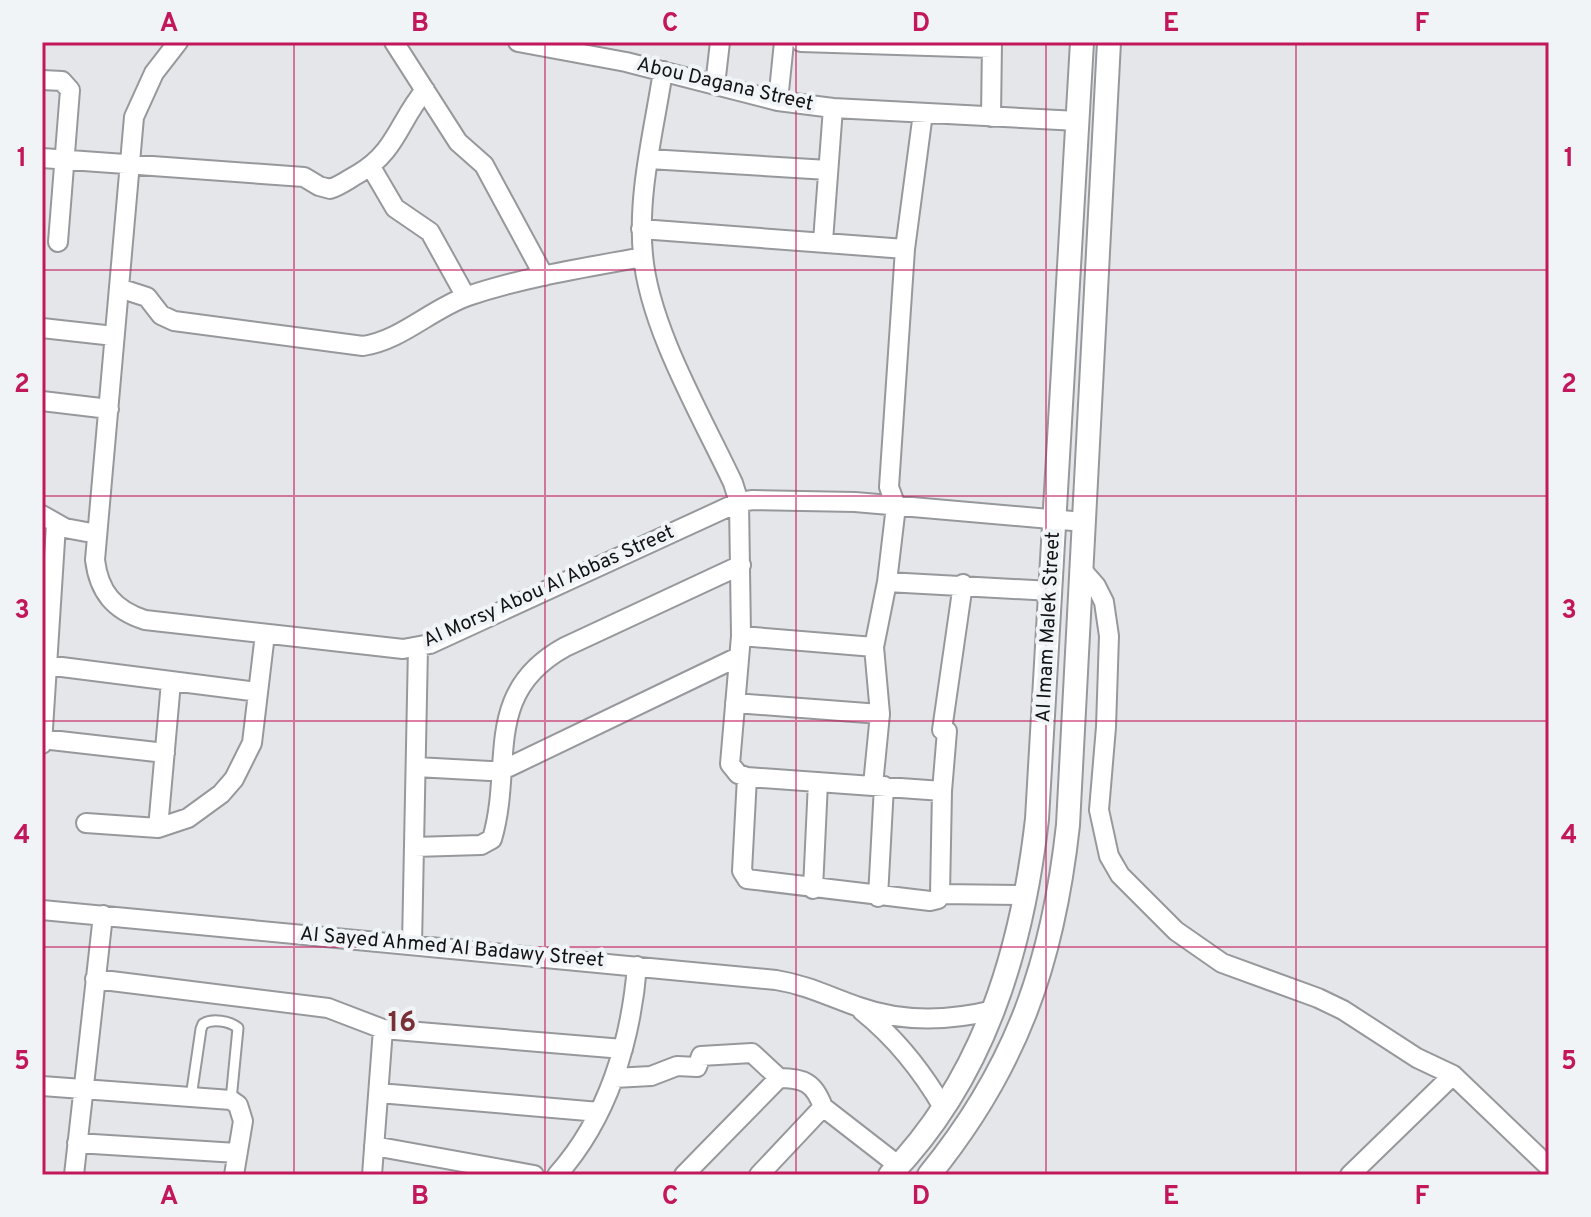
<svg xmlns="http://www.w3.org/2000/svg" width="1591" height="1217" font-family="Overpass,sans-serif">
  <style>
    .lines { fill: none; stroke-linecap: round; stroke-linejoin: round }
    .service-casing { stroke: #96989b; stroke-width: 13 }
    .minor-casing { stroke: #96989b; stroke-width: 22 }
    .tertiary-casing { stroke: #96989b; stroke-width: 26 }
    .service { stroke: #fff; stroke-width: 9 }
    .minor { stroke: #fff; stroke-width: 18 }
    .tertiary { stroke: #fff; stroke-width: 22 }
    .grid { fill: none; stroke: #c2185b; stroke-width: 2; stroke-opacity: 0.55 }
    .labels { text-anchor: middle; dominant-baseline: central; stroke-width: 8; stroke-linejoin: round; paint-order: stroke }
    .street-label { font-size: 20px; fill: #121314; stroke: #f1f4f7 }
    .district-label { font-size: 28px; font-weight: bold; fill: #783036; stroke: #f1f4f7 }
    .neatline { fill: none; stroke: #c2185b; stroke-width: 3 }
    .grid-label { font-size: 26px; text-anchor: middle; font-weight: bold; fill: #c2185b }
  </style>
  <rect width="100%" height="100%" fill="#e4e6e9"/>
  <g class="lines">
    <defs>
      <path id="service" d="M191,1097L201,1029L203,1024C212,1018 230,1021 238,1028L231,1100"/>
      <path id="minor" d="M178,42L154,73L134,117L95,560C99,592 114,610 145,620L403,649L430,644L739,502L753,500L855,502L1084,522
        M394,42L458,142L484,165L544,276
        M518,42L626,62L778,101L833,108L1078,121
        M801,42L992,48
        M663,71C654,131 637,194 643,255C649,327 702,417 733,483L739,502L741,636L730,764L738,774L747,777L942,791
        M42,80L62,81L70,90L58,242
        M715,85L720,42
        M778,101L784,42
        M991,117L992,42
        M42,158L304,177L319,186L330,189C340,186 349,179 358,174C396,152 399,121 425,90
        M649,159L828,170
        M371,167L395,208L430,232L466,297
        M641,229L905,249
        M823,241L833,108
        M119,288L147,297L161,315L174,321L363,346C402,340 431,309 468,296C524,277 584,268 643,257
        M42,328L114,336
        M42,401L109,409
        M42,515L65,528L97,534
        M1082,570L1096,586L1104,602L1109,636L1106,727L1099,810L1109,856L1120,875L1176,931L1222,963L1318,998L1343,1010L1417,1058L1453,1075
        M887,582L1051,591
        M741,636L874,647
        M46,665L258,692
        M735,703L880,714
        M42,739L165,753
        M42,744L56,525
        M416,767L490,771L509,767L738,657
        M747,777L742,871L747,879L930,901L938,899L940,894L1026,895
        M873,785L880,714L874,647L887,582L896,506L889,487L905,249L923,113
        M86,823L158,828L188,818L221,794L234,779L252,743L265,634
        M158,828L171,682
        M414,847L481,845L492,839C514,765 481,693 565,647L741,565
        M813,889L818,782
        M940,894L942,791L947,731L942,730L963,584
        M878,897L884,786
        M42,910L776,980C807,985 830,997 859,1007C904,1023 949,1021 994,1010
        M412,945L418,647
        M95,979L328,1008L383,1029L623,1049
        M862,1011C897,1039 922,1071 944,1109
        M614,1078L651,1076L677,1066L697,1067L701,1056L752,1053L779,1078C803,1078 814,1082 823,1107L899,1166
        M42,1086L231,1100L238,1105L243,1121L234,1175
        M379,1093L599,1112
        M77,1143L237,1153
        M374,1146L534,1175
        M74,1175L103,915
        M372,1175L383,1029
        M557,1175C608,1118 631,1041 637,966
        M684,1175L779,1078
        M759,1175L823,1107
        M1350,1175L1453,1075L1549,1167"/>
      <path id="tertiary" d="M890,1175C984,1078 1022,951 1037,819L1082,42
        M929,1175C1017,1067 1053,962 1068,825L1109,42"/>
    </defs>
    <use href="#service" class="service-casing"/>
    <use href="#minor" class="minor-casing"/>
    <use href="#tertiary" class="tertiary-casing"/>
    <use href="#service" class="service"/>
    <use href="#minor" class="minor"/>
    <use href="#tertiary" class="tertiary"/>
  </g>
  <path class="grid" d="M294,42V1175M545,42V1175M796,42V1175M1046,42V1175M1296,42V1175M42,270H1549M42,496H1549M42,721H1549M42,947H1549"/>
  <g class="labels">
    <g class="street-label">
      <text transform="translate(725 85) rotate(13)">Abou Dagana Street</text>
      <text transform="translate(549 587) rotate(-24)">Al Morsy Abou Al Abbas Street</text>
      <text transform="translate(1049 627) rotate(-87)">Al Imam Malek Street</text>
      <text transform="translate(452 948) rotate(5)">Al Sayed Ahmed Al Badawy Street</text>
    </g>
    <g class="district-label">
      <text x="402" y="1024">16</text>
    </g>
  </g>
  <rect width="1591" height="1217" fill="none" stroke="#f1f4f7" stroke-width="88"/>
  <rect x="44" y="44" width="1503" height="1129" class="neatline"/>
  <g class="grid-label">
    <text x="169" y="31">A</text>
    <text x="420" y="31">B</text>
    <text x="670" y="31">C</text>
    <text x="921" y="31">D</text>
    <text x="1171" y="31">E</text>
    <text x="1422" y="31">F</text>
    <text x="22" y="166">1</text>
    <text x="1569" y="166">1</text>
    <text x="22" y="392">2</text>
    <text x="1569" y="392">2</text>
    <text x="22" y="618">3</text>
    <text x="1569" y="618">3</text>
    <text x="22" y="843">4</text>
    <text x="1569" y="843">4</text>
    <text x="22" y="1069">5</text>
    <text x="1569" y="1069">5</text>
    <text x="169" y="1204">A</text>
    <text x="420" y="1204">B</text>
    <text x="670" y="1204">C</text>
    <text x="921" y="1204">D</text>
    <text x="1171" y="1204">E</text>
    <text x="1422" y="1204">F</text>
  </g>
</svg>
